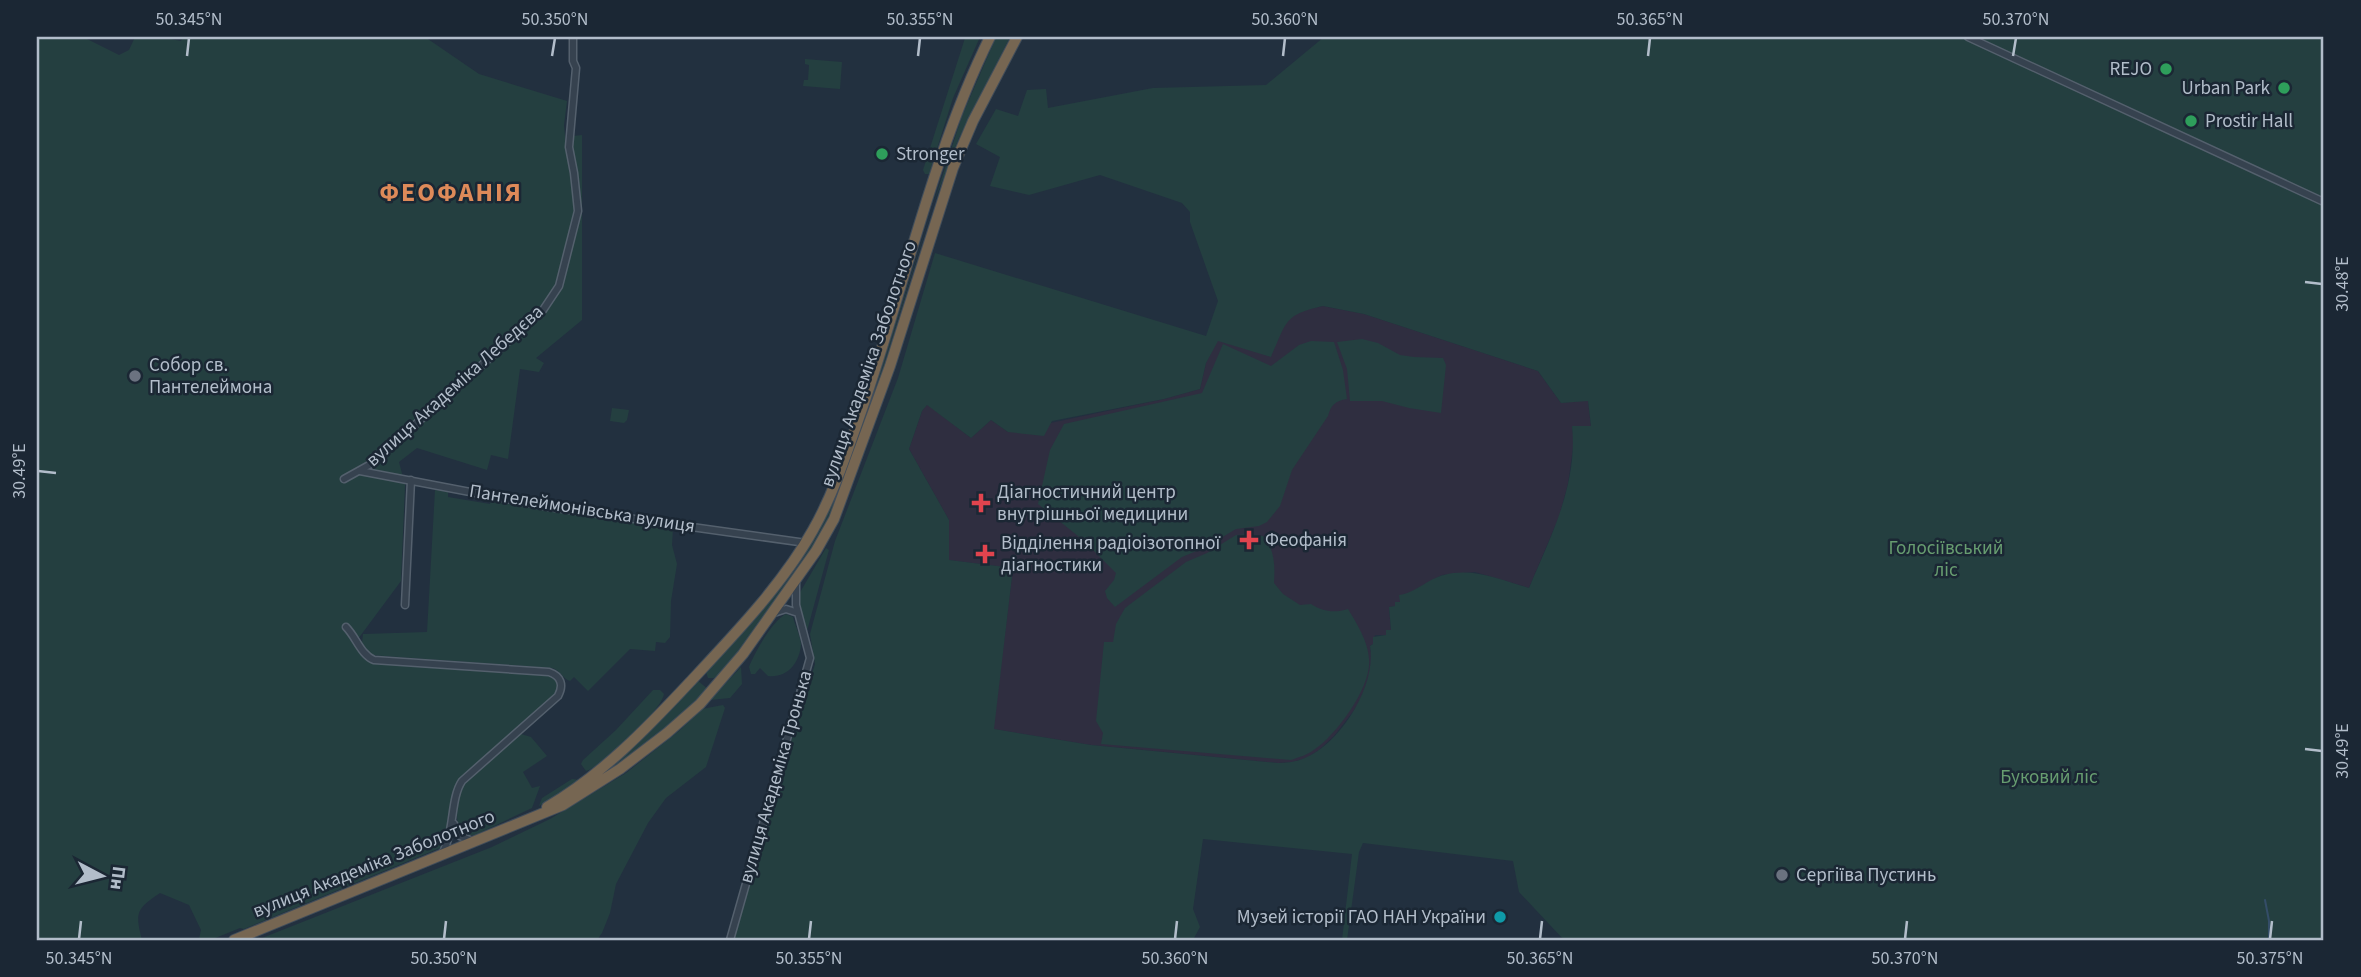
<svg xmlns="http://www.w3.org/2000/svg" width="2361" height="977" font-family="'Source Sans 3',sans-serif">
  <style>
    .medical { fill: #2f2e40 }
    .green { fill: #243f40; fill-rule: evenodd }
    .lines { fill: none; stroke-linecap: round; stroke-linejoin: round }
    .stream { stroke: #344d68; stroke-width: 2 }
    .minor-casing { stroke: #54606d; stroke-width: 9 }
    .highway-casing { stroke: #414d5a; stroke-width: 12 }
    .minor { stroke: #36424f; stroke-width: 6 }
    .highway { stroke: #766652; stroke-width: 10 }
    .ticks { fill: none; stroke: #b2bdca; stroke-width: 2.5 }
    .leisure-dot { fill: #2e9e5b; stroke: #1b2734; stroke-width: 2.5 }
    .worship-dot { fill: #6b7280; stroke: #1b2734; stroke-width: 2.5 }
    .health-dot { fill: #e0444e; stroke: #1b2734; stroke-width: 2.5 }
    .culture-dot { fill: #0f9aa8; stroke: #1b2734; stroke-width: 2.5 }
    .labels { text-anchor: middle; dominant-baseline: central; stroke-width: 5; stroke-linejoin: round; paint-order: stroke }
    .poi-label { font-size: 19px; fill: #b2bdca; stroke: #1b2734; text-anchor: start }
    .street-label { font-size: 19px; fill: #b2bdca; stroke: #1b2734 }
    .park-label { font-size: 19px; fill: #679d70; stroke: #1b2734 }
    .district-label { font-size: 26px; font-weight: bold; letter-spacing: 2px; fill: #de8a59; stroke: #1b2734 }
    .neatline { fill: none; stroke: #b2bdca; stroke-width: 2.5 }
    .ticks-label { font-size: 18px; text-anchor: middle; fill: #b2bdca }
  </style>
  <rect width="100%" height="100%" fill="#22303f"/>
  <path class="medical" d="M1323,306L1364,314L1538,371L1561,403L1588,400L1591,427L1572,426L1574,441L1568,484L1559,517L1529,588L1475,572L1442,575L1410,593L1396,606L1389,607L1391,630L1387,635H1375L1373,644L1370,646L1372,659L1369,676L1362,697L1355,709L1334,736L1319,750L1307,758L1293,762L1278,763L1091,745L993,729L1013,568L949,560V520L909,449L922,411L927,404L971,438L991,420L1008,432L1164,399L1200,389L1206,363L1217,341L1288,319L1299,311Z"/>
  <path class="green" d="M37,37H83L119,55L129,50L135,37H160L181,41L183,37H425L479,74L567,101L564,125L566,147L573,146V136L582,135V320L536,358L544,363L539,372L520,369L508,459L491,455L487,470L417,448L399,462L405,485L401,581L355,643L363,658L374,663L548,676L554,677L559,685L556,695L458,780L447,837L440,848L244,929L240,928L213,939H199L201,930L189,905L160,893C136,909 135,913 142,940H37Z
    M980,37L953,98L929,174H925L923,170L965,38Z
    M996,37H1010L959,138L934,202L962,116Z
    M1324,37H2324V940H1564L1519,892L1513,861L1363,843L1359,852L1347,940H1342L1352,854L1203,839L1193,909L1200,927L1193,940H733L756,856L815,664L810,634L835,541L898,378L935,253L1206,336L1218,301L1190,222V212L1182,203L1100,175L1029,195L990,186L1000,157L976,144L996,109L1018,116L1027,90L1046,89L1048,108L1153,88L1266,85ZM1323,306L1364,314L1538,371L1561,403L1588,401L1591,426H1572C1578,484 1551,536 1529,588C1501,580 1473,567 1444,575C1427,579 1416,593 1399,595L1400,602H1395V606L1389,607L1391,630H1386V635L1373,637V644L1370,646C1377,685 1341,743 1305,758C1296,762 1287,763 1278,763L1091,745L994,729L1013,568L949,560V520L909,449L922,411L927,405L971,438L991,420L1008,432L1044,436L1052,421L1164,399L1200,389L1206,363L1218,341L1271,357C1287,322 1283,315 1323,306Z
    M805,59L842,62L840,89L803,86L804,80H808L809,65L805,64Z
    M933,206L884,365L831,512L809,554L754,632L719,674L714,678H708L706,672L795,569L829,511L883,364Z
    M1362,339L1378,343L1400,355L1414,357L1443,358L1446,365L1441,413L1409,408L1382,401H1350L1347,369L1337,342Z
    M1311,341L1334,342L1343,370L1347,399C1335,401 1331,405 1328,416L1292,470L1280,506L1267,522L1259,526L1236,529L1204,548L1182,557L1115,607L1107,598L1105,591L1114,580L1116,573L1083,540L1038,504L1050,450L1064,424L1202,393L1223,344L1271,366L1299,345Z
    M612,408L629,410L627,420L624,423L610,421Z
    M435,490L448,492V497L490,504L491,499L673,528L672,545L677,564L671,601L670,637L665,643L656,642L655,651L630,649L588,691L574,677L570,681C563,679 560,670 552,668L370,655L362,643L363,634L427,632Z
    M1248,534L1263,536C1275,550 1275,565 1274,583L1283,594L1300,605L1311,604C1323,612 1335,613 1348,609C1357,624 1368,641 1369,659C1372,686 1337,734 1315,749C1308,755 1299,757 1291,760L1101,744L1103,733L1096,721L1104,642H1113L1116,624L1125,608L1186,562L1207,553L1236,535Z
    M826,548L829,550L807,631L798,598L799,594Z
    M786,614L793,617C795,625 801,637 801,645C799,663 788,678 768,676L760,668L755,674H751L749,667C755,652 772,621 786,614Z
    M741,667L742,684L730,698L710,700Z
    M697,680L709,690L665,730L594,783L591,781Z
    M653,690H660L664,694C662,710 602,767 586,771L581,764L583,760L616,730Z
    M723,705L725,708L706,767L666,798L648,823L616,884L610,913L602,933L597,940H257L492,847L550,819L626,773L679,731L702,709Z
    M521,734L531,737L547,756L523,772L532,788L540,786L532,808L475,835H461C454,819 457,798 465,782Z
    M572,779L580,780L539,806L542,798Z"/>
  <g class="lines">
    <path class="stream" d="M2265,900L2269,921V940"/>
    <defs>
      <path id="minor" d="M1968,37L2324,202
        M360,471L549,507L806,543
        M344,479L371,464L474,372L543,310L559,286L578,211L574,173L569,147L576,68L573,61V37
        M405,605L411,480
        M774,613L786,609L798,613
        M346,627C356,637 361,655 374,660L549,672C561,676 564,685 558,696L462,781C450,799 455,831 442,854
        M454,824L460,836L472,841
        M730,940L810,658L796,605V581"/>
      <path id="highway" d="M547,807C602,775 647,728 690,682C733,636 783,584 813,530C834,493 847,452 861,412C904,289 932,154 990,37
        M234,940L563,805L620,769L667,733L700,704L743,654L816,551L834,519L890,366L953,168L973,121L1017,37"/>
    </defs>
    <use href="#minor" class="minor-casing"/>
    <use href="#highway" class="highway-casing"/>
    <use href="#minor" class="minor"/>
    <use href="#highway" class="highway"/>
  </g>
  <path class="ticks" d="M187,56L189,38M552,56L555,38M918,56L920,38M1283,56L1285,38M1648,56L1650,38M2013,56L2016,38M2305,282L2322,284M38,471L56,473M2305,749L2322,751M79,939L81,921M444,939L446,921M809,939L811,921M1175,939L1177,921M1540,939L1542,921M1905,939L1907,921M2270,939L2272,921"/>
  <g class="leisure-dot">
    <circle cx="2166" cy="69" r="7"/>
    <circle cx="2284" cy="88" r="7"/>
    <circle cx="2191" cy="121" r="7"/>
    <circle cx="882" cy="154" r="7"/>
  </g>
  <g class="worship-dot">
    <circle cx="135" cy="376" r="7"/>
    <circle cx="1782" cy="875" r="7"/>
  </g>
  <g class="health-dot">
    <path d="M977.5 492.5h7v7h7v7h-7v7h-7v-7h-7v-7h7z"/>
    <path d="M1245.5 529.5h7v7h7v7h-7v7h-7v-7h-7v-7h7z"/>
    <path d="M981.5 543.5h7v7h7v7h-7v7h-7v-7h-7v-7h7z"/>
  </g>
  <circle class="culture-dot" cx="1500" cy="917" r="7"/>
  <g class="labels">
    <g class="poi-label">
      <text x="2152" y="69" text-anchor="end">REJO</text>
      <text x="2270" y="88" text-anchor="end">Urban Park</text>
      <text x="2205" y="121">Prostir Hall</text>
      <text x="896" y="154">Stronger</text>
      <text x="149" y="365">Собор св.<tspan x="149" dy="22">Пантелеймона</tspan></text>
      <text x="997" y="492">Діагностичний центр<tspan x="997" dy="22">внутрішньої медицини</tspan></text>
      <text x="1265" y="540">Феофанія</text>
      <text x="1001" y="543">Відділення радіоізотопної<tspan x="1001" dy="22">діагностики</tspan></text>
      <text x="1796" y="875">Сергіїва Пустинь</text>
      <text x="1486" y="917" text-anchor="end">Музей історії ГАО НАН України</text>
    </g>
    <g class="street-label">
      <text transform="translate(869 364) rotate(-71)">вулиця Академіка Заболотного</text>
      <text transform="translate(455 386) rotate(-42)">вулиця Академіка Лебедєва</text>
      <text transform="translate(582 509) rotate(9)">Пантелеймонівська вулиця</text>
      <text transform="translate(776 777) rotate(-74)">вулиця Академіка Тронька</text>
      <text transform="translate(374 864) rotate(-22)">вулиця Академіка Заболотного</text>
    </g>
    <g class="park-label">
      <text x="1946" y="548">Голосіївський<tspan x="1946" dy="22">ліс</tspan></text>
      <text x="2049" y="777">Буковий ліс</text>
    </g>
    <g class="district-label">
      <text x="451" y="192">ФЕОФАНІЯ</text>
    </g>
  </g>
  <rect width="2361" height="977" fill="none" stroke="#1b2734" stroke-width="77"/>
  <g transform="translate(102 876) rotate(97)" stroke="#1b2734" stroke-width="5" paint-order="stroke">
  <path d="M0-5L12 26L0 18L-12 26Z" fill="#b2bdca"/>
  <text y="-10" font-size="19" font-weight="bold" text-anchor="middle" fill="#b2bdca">Пн</text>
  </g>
  <rect x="38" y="38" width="2284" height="901" class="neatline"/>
  <g class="ticks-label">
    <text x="189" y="25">50.345°N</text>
    <text x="555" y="25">50.350°N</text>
    <text x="920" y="25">50.355°N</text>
    <text x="1285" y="25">50.360°N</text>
    <text x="1650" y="25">50.365°N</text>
    <text x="2016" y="25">50.370°N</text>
    <text transform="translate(2342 284) rotate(-90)" y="6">30.48°E</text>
    <text transform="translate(19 471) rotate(-90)" y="6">30.49°E</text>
    <text transform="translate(2342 751) rotate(-90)" y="6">30.49°E</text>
    <text x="79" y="964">50.345°N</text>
    <text x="444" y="964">50.350°N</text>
    <text x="809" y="964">50.355°N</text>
    <text x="1175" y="964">50.360°N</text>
    <text x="1540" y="964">50.365°N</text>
    <text x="1905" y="964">50.370°N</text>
    <text x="2270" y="964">50.375°N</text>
  </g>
</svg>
